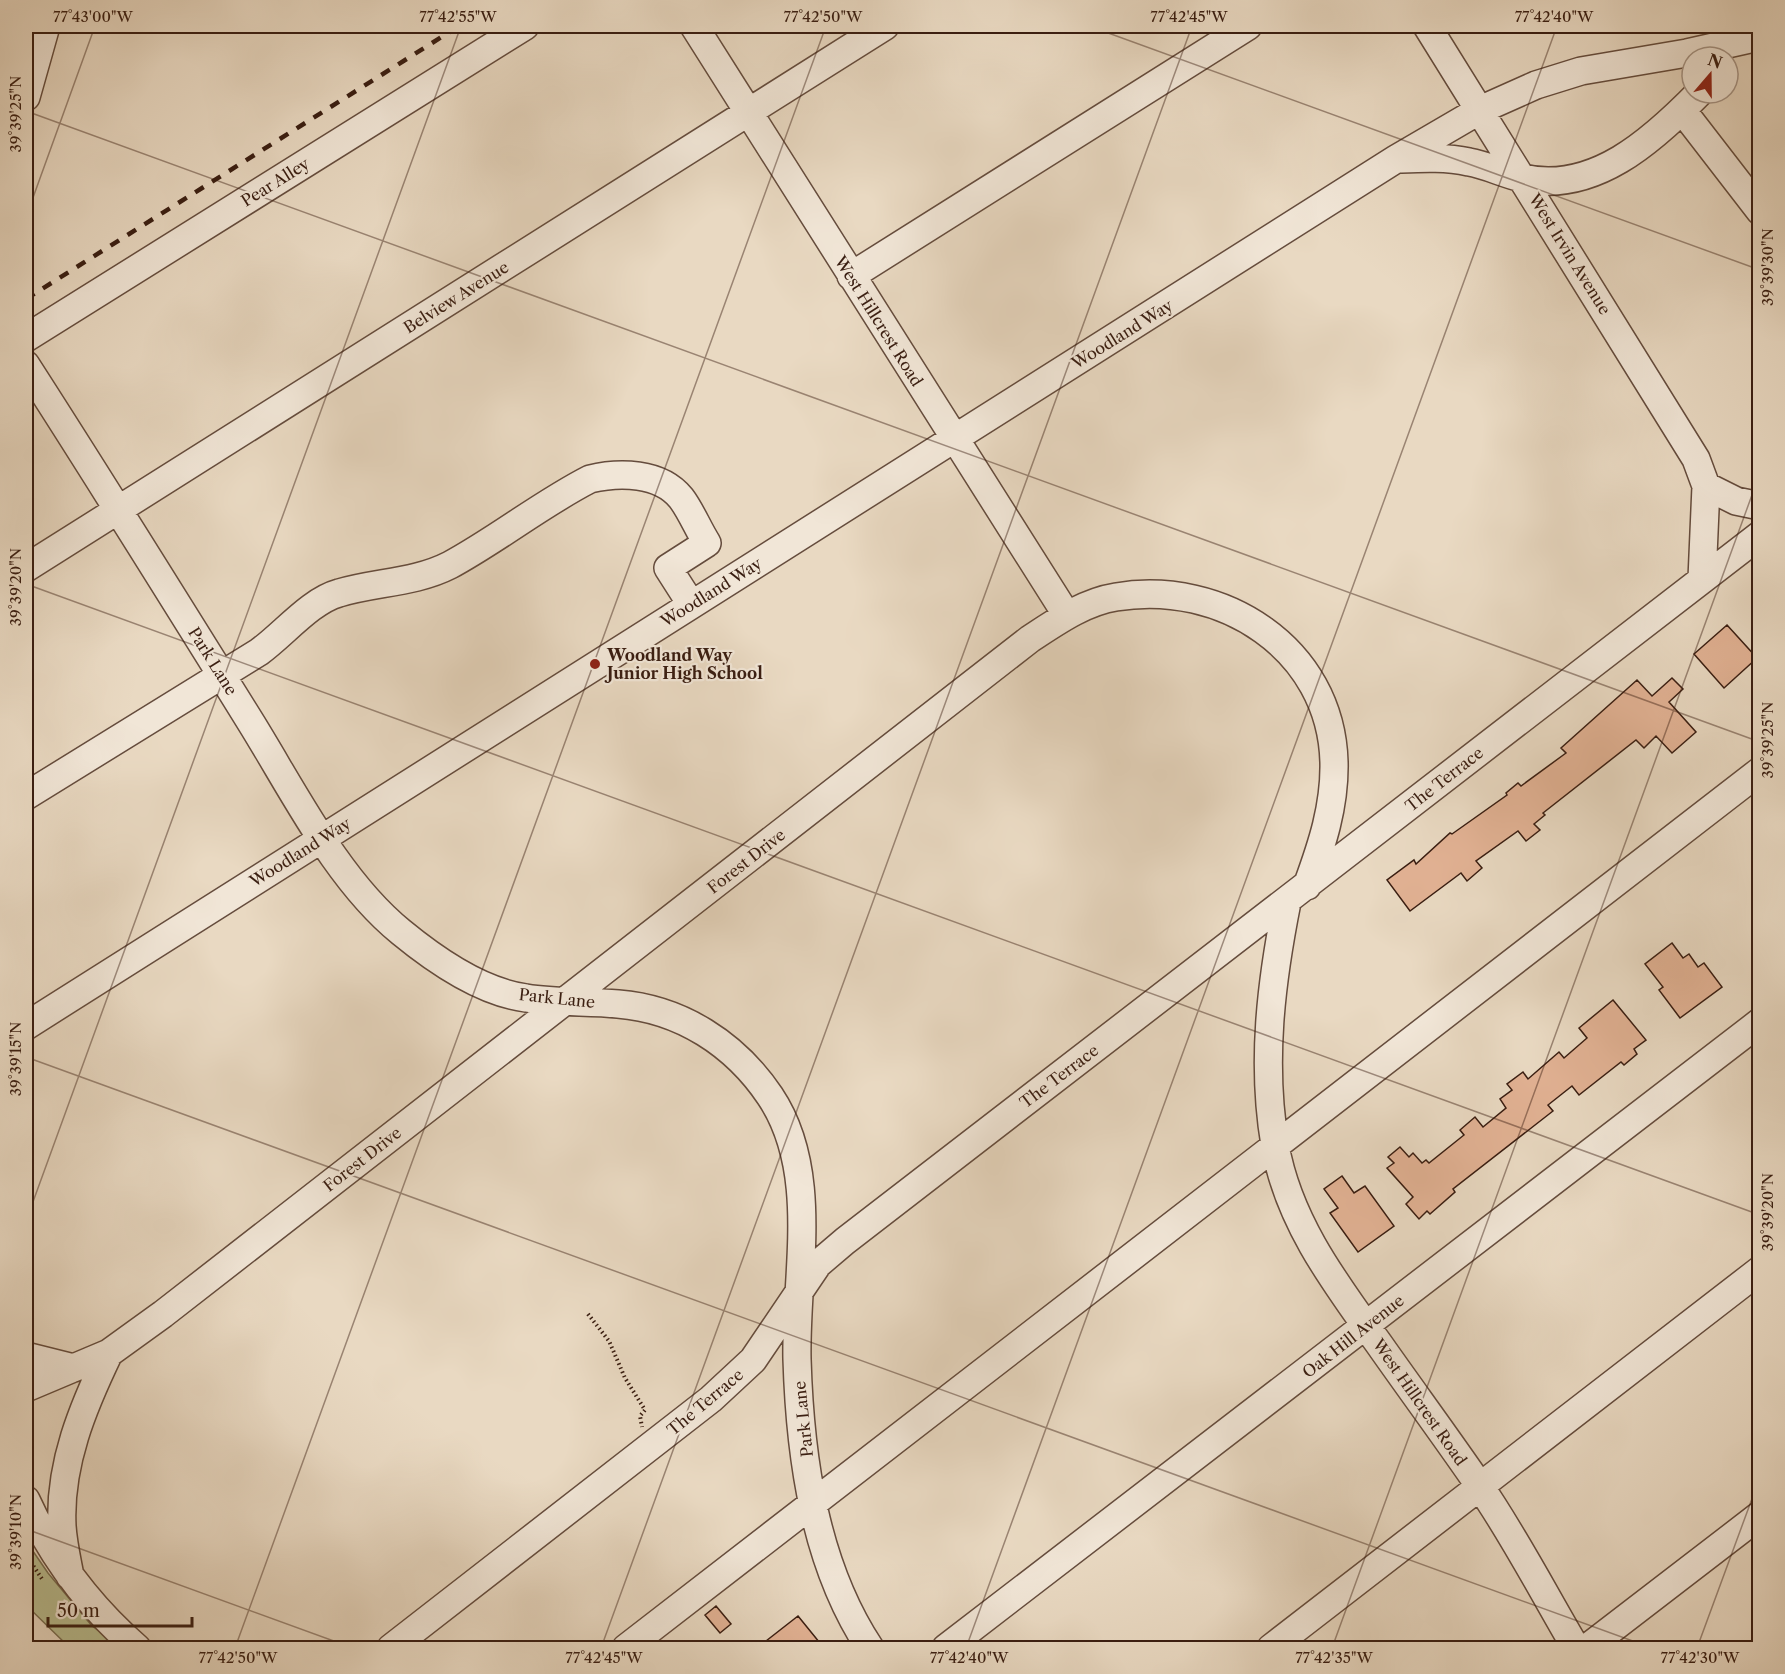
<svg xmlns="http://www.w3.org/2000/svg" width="1785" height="1674" font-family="'Libre Caslon Text',serif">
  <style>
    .green { fill: #b9be91; stroke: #796e51; stroke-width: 1.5 }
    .building { fill: #e2b294; stroke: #391d11; stroke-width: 1.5 }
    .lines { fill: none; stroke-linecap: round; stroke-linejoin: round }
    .minor-casing { stroke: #654c3d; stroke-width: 30 }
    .path { stroke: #391d11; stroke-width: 4; stroke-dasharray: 1.5 3; stroke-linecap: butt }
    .minor { stroke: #f1e6d7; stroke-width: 27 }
    .rail { stroke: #391d11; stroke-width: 4.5; stroke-dasharray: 10 10; stroke-linecap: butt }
    .ticks { fill: none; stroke: #391d11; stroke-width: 1.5; stroke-opacity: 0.45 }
    .poi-dot { fill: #8f2418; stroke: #f1e6d7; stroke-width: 2 }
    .labels { text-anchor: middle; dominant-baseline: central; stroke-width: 4.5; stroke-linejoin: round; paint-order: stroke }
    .street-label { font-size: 16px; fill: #391d11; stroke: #f1e6d7 }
    .poi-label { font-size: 16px; font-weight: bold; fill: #391d11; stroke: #f1e6d7; text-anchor: start }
    .neatline { fill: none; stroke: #391d11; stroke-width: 2 }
    .ticks-label { font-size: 15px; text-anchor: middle; fill: #391d11 }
  </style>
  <rect width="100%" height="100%" fill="#e9d9c2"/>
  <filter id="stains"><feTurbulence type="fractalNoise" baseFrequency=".00333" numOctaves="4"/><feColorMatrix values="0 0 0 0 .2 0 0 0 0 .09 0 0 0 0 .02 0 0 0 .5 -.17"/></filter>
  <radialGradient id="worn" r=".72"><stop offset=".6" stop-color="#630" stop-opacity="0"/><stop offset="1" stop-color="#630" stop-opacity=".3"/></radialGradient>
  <path class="green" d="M26,1541L48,1573L92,1626L124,1648H70L26,1605Z"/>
  <path class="building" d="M1727,625L1757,658L1724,688L1694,654Z
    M1672,678L1683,689L1669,702L1696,732L1672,753L1656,736L1644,748L1636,740L1543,813L1545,815L1534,824L1540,830L1526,841L1518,831L1476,861L1482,868L1467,881L1461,873L1410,911L1387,880L1414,860L1416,864L1450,833L1452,834L1507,795L1506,793L1518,783L1521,786L1566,753L1561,748L1637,680L1652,696Z
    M1672,943L1683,958L1689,954L1698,967L1704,963L1722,987L1680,1018L1659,990L1663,987L1645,964Z
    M1613,1000L1646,1040L1634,1049L1637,1054L1624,1065L1621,1062L1579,1095L1572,1086L1548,1105L1553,1111L1453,1189L1455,1192L1430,1214L1427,1211L1419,1219L1406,1204L1413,1197L1387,1168L1394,1163L1388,1157L1400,1147L1409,1157L1413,1153L1422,1163L1426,1160L1429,1163L1464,1135L1460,1130L1475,1117L1483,1127L1506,1108L1500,1099L1512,1090L1507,1084L1523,1072L1528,1079L1559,1052L1564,1058L1587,1038L1579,1028Z
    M1342,1176L1354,1193L1365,1186L1394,1226L1358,1252L1330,1213L1338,1208L1324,1189Z
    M716,1606L731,1624L720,1633L705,1615Z
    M798,1616L824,1648H757Z"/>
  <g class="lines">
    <defs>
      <path id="minor" d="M694,26L1066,614
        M1427,26L1696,459L1706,486L1702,579
        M26,97L46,26
        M1682,110L1760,211
        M1400,159C1424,158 1446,157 1469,162C1487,165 1504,174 1522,178C1593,195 1653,140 1699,93
        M851,276L1248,26
        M26,338L525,26
        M26,365C102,483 176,602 250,721C293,790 337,880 401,932C435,960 481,992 526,998C556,1003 587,1001 618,1004C681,1009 735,1044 770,1096C821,1172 795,1274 797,1359C800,1459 815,1565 870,1648
        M1706,486L1736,501L1760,506
        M26,568L885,26
        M26,796L259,652C284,634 310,601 339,593C375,582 415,583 450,565C498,539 541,504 590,479C619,472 660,472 681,498C691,511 698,529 707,543L668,568L691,604
        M1287,902C1271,982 1261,1063 1275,1145C1288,1221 1335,1283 1379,1344C1412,1391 1446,1437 1479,1485C1515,1537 1544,1594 1576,1648
        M26,1026L1396,159L1480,110L1536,85L1581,71L1687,53L1754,38
        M26,1356L74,1368
        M26,1388L109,1353L163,1314L1030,639C1056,622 1084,602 1116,597C1221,579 1331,648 1334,762C1335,806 1322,845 1307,886
        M26,1500C52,1557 90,1607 137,1648
        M70,1576C67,1560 63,1543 62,1526C59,1464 83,1407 109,1353
        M391,1648L711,1399L753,1360L818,1264L845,1241L1760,535
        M626,1648L1760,771
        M946,1648L1760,1022
        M1271,1648L1760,1270
        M1587,1648L1760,1515"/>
    </defs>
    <use href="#minor" class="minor-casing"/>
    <path class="path" d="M588,1314L609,1341L625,1378L645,1410L640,1416L642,1427
      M26,1555L42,1579"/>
    <use href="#minor" class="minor"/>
    <path class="rail" d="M26,299L459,26
      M26,1640L34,1648"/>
  </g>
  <path class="ticks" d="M1089,26L1760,270M26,111L1760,742M26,217L95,26M26,584L1760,1215M26,1057L1652,1648M26,1221L461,26M26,1529L353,1648M235,1648L826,26M601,1648L1192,26M966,1648L1557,26M1332,1648L1760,473M1697,1648L1760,1477"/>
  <circle class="poi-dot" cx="595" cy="664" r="6"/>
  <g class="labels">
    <g class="street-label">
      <text transform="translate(275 182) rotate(-32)">Pear Alley</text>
      <text transform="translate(1570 254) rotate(58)">West Irvin Avenue</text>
      <text transform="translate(456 297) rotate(-32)">Belview Avenue</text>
      <text transform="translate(879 321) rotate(58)">West Hillcrest Road</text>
      <text transform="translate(1122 334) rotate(-32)">Woodland Way</text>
      <text transform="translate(711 592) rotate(-32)">Woodland Way</text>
      <text transform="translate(213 661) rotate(58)">Park Lane</text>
      <text transform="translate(1444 779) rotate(-38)">The Terrace</text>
      <text transform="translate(300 852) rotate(-32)">Woodland Way</text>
      <text transform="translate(746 861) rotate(-38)">Forest Drive</text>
      <text transform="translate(557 998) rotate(6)">Park Lane</text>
      <text transform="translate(1059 1076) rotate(-37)">The Terrace</text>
      <text transform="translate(362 1159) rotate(-38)">Forest Drive</text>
      <text transform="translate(1353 1336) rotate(-38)">Oak Hill Avenue</text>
      <text transform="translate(705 1402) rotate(-40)">The Terrace</text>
      <text transform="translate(1420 1402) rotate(55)">West Hillcrest Road</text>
      <text transform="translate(803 1419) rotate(-96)">Park Lane</text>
    </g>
    <g class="poi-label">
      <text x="607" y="655">Woodland Way<tspan x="607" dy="18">Junior High School</tspan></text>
    </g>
  </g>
  <rect width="1785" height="1674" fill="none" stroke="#e9d9c2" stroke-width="66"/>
  <g transform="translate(1710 75) rotate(20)"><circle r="28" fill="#f1e6d7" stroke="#a79688" stroke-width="1.5"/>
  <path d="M0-4.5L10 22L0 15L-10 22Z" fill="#8f2418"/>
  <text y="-9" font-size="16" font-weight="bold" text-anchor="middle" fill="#391d11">N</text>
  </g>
  <path d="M48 1617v9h144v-9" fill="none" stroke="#391d11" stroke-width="3"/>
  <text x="57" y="1617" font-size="18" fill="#391d11" stroke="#f1e6d7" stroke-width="4.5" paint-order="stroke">50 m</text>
  <rect x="33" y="33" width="1719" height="1608" class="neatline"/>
  <g class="ticks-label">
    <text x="93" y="22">77°43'00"W</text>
    <text x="458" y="22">77°42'55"W</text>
    <text x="823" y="22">77°42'50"W</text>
    <text x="1189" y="22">77°42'45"W</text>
    <text x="1554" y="22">77°42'40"W</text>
    <text transform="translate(16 114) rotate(-90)" y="5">39°39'25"N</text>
    <text transform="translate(1768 267) rotate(-90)" y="5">39°39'30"N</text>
    <text transform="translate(16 587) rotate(-90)" y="5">39°39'20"N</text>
    <text transform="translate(1768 740) rotate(-90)" y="5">39°39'25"N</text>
    <text transform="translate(16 1059) rotate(-90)" y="5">39°39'15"N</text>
    <text transform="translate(1768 1212) rotate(-90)" y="5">39°39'20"N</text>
    <text transform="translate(16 1532) rotate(-90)" y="5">39°39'10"N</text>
    <text x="238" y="1663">77°42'50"W</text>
    <text x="604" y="1663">77°42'45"W</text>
    <text x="969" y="1663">77°42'40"W</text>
    <text x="1334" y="1663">77°42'35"W</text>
    <text x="1700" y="1663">77°42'30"W</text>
  </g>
  <rect width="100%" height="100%" filter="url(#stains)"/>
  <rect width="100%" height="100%" fill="url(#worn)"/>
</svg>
